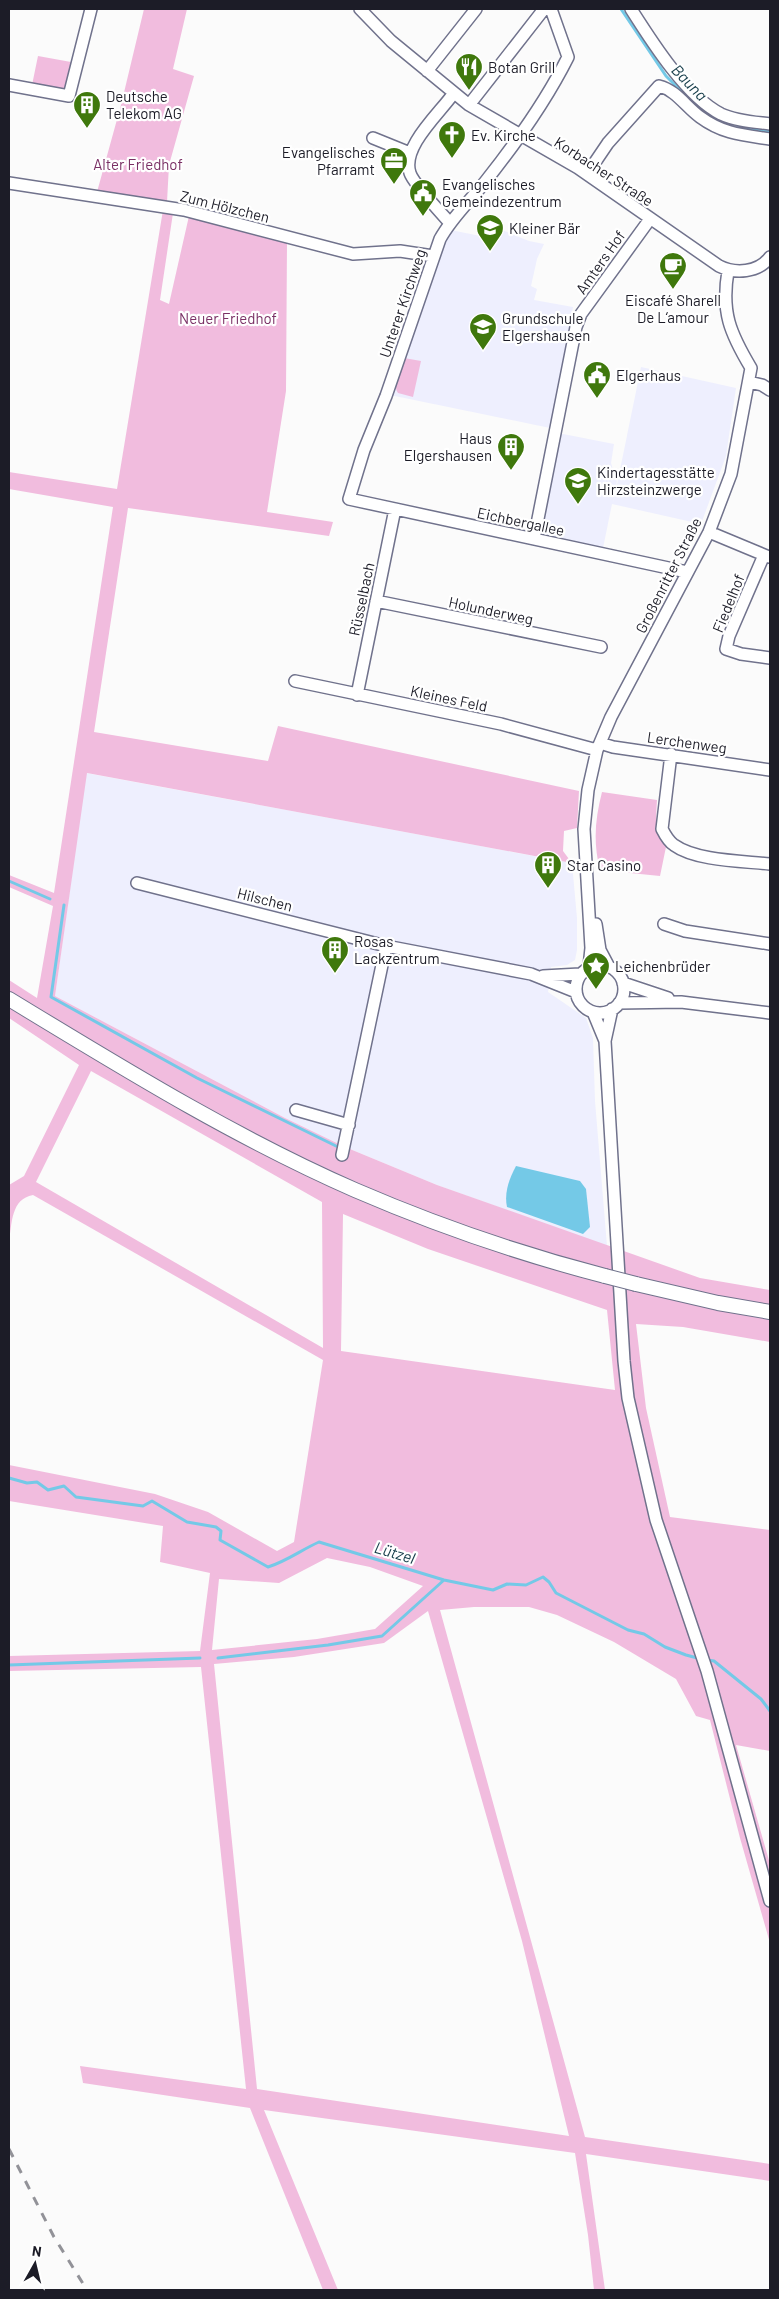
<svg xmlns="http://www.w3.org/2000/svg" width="779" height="2299" font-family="Barlow,sans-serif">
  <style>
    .built { fill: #eeeffe }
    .green { fill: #f1bcde; fill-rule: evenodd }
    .water { fill: #74c9e7 }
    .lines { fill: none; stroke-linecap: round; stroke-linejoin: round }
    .stream { stroke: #74c9e7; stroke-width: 3 }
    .minor-casing { stroke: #70728c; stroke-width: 14 }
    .major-casing { stroke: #70728c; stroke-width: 16 }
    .minor { stroke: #fff; stroke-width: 11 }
    .major { stroke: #fff; stroke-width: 14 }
    .rail { stroke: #929298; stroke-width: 3; stroke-dasharray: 9 9; stroke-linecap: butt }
    .major-bridge-casing { stroke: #70728c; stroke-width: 16; stroke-linecap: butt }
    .major-bridge { stroke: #fff; stroke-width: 14 }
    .labels { text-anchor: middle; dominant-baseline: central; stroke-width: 4.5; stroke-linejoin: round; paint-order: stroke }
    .poi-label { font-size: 15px; fill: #1c1c27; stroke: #fff; text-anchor: start }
    .park-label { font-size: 15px; fill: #7a3065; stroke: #fff }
    .street-label { font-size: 15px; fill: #1c1c27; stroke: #fff }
    .water-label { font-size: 16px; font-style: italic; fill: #153c49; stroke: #fff }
  </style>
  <rect width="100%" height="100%" fill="#fbfbfb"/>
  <path class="built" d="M490,225L529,241L544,244L537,259L531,286L537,289L534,300L573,307L550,428L385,394L443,245L451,230L485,237Z
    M641,367L736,388L726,456L701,524L612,504L603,548L540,535L558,433L614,444L611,463L614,473L618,475L613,504Z
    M86,773L572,863L577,918V950L575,960L567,965L551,967L548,992L586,1018L593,1038L595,1101L607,1246L437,1185L345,1147L285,1118L55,996Z"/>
  <path class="green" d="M144,9H187L173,69L194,76L169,165L167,202L97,192L121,105Z
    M38,56L71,62L65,91L32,85Z
    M163,210L173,213L160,300L169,304L189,216L287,243L286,391L267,512L333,522L329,536L128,508L94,732L268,761L278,726L579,791L577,828L564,831L563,851L572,863L87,773L55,996L285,1118L345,1147L437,1185L700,1278L770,1290V1342L683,1327L636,1324L646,1408L670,1517L770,1530V1751L736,1745L770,1864V1943L740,1838L710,1720L696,1716L676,1679L614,1642L557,1615L529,1607H474L440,1610L585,2137L770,2164V2181L586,2154L605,2290H594L588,2235L575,2153L264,2110L338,2290H323L250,2108L83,2083L80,2066L246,2089L201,1667L9,1671V1656L200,1651L210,1573L160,1562L163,1526L9,1501V1465L155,1494L208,1512L277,1551L294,1542L323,1360L33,1195C11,1199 12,1223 9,1242V1185L24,1176L79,1065L9,1018V980L37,998L53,906L9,887V875L54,893L113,507L9,489V472L117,489ZM91,1071L322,1202L323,1348L36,1182ZM343,1214L428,1249L607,1310L615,1390L341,1351ZM327,1558L370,1567L423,1586L375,1629L317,1639L212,1650L219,1579L279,1583ZM428,1611L522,1941L569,2136L257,2089L214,1664L294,1657L384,1643Z
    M404,358L421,361L413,397L398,393C391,382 400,369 404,358Z
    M602,792L657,800C656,818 654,833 666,847L660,876L600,870C593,843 595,819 602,792Z"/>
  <path class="water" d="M516,1166L580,1181L586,1189L590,1227L583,1234L507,1207C504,1193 509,1179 516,1166Z"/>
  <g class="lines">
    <path class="stream" d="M621,9L666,76L701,111L724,124
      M737,128L770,132
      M9,881L50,899
      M64,905L51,997L197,1078L336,1146
      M9,1478L27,1483L37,1482L48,1490L64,1486L76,1497L143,1506L152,1501L187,1522L216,1527L221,1531L220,1540L268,1567C287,1561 301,1550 319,1542L444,1580L493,1590L507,1584L526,1585L543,1577L549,1582L556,1593L628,1630L644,1634L665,1647L686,1655L701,1659
      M218,1658L328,1645L382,1636L444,1580
      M707,1660L714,1661L761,1699L770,1711
      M9,1665L200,1658"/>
    <defs>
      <path id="minor" d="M360,9L391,41L469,105L578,168L719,266C735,274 758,273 770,257
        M551,9L568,57C546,101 516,143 485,182C470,201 452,217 440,239L386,396L364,450L349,499L687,572
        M631,9C652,42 686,96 721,114C736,121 754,122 770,124
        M427,71L476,9
        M9,85L69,96L91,9
        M469,105L544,9
        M373,138L410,153
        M587,174L608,143L659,86C676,90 686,107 700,117C723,134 743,135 770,139
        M9,183L184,210L353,254L400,251L433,256
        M449,222C441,213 413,183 410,173C401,147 440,113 453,94
        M749,382L762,385L770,390
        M709,532L769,557
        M534,539L576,327L581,314L650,219
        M764,555L729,636L726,649L741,654L770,658
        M376,601L601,647
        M295,681L501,724L597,750
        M357,695L395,509
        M600,743L613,747L770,770
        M671,754L662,829C665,835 668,841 674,845C696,861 743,861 770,864
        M137,883L386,946L531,974L576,992
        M596,924L600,950L609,967
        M664,924L685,931L770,944
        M576 989a24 24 0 1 1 48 0a24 24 0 1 1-48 0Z
        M589,967L591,948L584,829L588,790L597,750L611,717L709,532L731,474L751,368C730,333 721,312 728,271
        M543,976L580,974
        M623,983L668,998
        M619,1003L681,1002L770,1013
        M612,1009L605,1041L624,1361L628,1398L656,1520L707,1671L770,1901
        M593,1012L605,1041
        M296,1110L349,1125
        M342,1155L386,946"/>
      <path id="major" d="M9,999C121,1067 234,1137 355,1190C436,1225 520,1254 605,1276
        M636,1284L718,1303L770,1312"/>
    </defs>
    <use href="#minor" class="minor-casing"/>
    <use href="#major" class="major-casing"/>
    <use href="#minor" class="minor"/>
    <use href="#major" class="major"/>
    <path class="rail" d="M9,2149L54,2237L87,2290"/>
    <defs>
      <path id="major-bridge" d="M605,1276L636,1284"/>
    </defs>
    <use href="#major-bridge" class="major-bridge-casing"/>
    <use href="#major-bridge" class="major-bridge"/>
  </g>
  <defs>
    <symbol id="restaurant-pin" viewBox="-11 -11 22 30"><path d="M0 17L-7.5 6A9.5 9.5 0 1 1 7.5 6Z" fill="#3f780c" stroke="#fff"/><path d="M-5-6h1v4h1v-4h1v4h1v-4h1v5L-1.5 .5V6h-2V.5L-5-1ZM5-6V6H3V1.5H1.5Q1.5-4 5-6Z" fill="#fff"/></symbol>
    <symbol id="building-pin" viewBox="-11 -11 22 30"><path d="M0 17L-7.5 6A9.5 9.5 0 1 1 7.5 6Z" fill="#3f780c" stroke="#fff"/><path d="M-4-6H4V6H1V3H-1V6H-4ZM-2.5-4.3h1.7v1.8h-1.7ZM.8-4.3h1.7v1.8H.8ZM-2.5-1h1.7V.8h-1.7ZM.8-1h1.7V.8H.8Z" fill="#fff"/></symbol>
    <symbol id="church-pin" viewBox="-11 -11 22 30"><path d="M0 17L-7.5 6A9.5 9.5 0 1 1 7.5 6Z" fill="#3f780c" stroke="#fff"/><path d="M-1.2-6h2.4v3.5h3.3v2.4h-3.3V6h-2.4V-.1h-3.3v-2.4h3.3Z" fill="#fff"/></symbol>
    <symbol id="office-pin" viewBox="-11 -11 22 30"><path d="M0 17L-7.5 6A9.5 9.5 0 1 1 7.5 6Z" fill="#3f780c" stroke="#fff"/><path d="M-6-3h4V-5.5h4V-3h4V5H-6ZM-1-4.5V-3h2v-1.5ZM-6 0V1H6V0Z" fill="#fff"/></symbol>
    <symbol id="civic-pin" viewBox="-11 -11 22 30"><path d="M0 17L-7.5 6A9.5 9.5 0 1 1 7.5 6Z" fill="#3f780c" stroke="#fff"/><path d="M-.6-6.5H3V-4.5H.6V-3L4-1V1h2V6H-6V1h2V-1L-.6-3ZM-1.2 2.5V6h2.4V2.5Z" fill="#fff"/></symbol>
    <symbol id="school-pin" viewBox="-11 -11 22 30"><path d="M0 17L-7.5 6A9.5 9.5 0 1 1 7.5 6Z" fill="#3f780c" stroke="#fff"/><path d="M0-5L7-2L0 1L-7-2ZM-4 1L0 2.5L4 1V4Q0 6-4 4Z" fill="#fff"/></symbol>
    <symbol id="cafe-pin" viewBox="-11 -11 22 30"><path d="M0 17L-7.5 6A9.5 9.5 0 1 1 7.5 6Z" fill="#3f780c" stroke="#fff"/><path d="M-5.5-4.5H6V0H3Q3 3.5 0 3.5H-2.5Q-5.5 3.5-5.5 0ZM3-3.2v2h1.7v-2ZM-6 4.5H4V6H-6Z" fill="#fff"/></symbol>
    <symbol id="sight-pin" viewBox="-11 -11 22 30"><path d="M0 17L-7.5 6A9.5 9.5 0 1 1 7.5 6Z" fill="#3f780c" stroke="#fff"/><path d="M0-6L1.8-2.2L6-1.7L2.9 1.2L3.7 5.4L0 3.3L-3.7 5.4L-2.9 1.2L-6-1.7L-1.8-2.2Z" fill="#fff"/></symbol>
  </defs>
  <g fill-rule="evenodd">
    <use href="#restaurant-pin" x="453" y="51" width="32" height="43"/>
    <use href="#building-pin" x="71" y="89" width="32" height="43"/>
    <use href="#church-pin" x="436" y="119" width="32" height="43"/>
    <use href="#office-pin" x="378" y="145" width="32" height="43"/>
    <use href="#civic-pin" x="407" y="177" width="32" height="43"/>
    <use href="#school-pin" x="474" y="212" width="32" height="43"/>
    <use href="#cafe-pin" x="657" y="250" width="32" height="43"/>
    <use href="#school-pin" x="467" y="311" width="32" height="43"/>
    <use href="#civic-pin" x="581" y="359" width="32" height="43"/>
    <use href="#building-pin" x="495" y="431" width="32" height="43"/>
    <use href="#school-pin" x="562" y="465" width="32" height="43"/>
    <use href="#building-pin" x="532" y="849" width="32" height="43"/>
    <use href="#building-pin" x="319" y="934" width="32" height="43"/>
    <use href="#sight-pin" x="580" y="950" width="32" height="43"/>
  </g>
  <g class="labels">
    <g class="poi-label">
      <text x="488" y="67">Botan Grill</text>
      <text x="106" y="96">Deutsche<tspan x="106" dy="17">Telekom AG</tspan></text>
      <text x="471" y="135">Ev. Kirche</text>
      <text x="375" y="152" text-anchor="end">Evangelisches<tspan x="375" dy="17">Pfarramt</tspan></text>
      <text x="442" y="184">Evangelisches<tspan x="442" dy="17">Gemeindezentrum</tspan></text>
      <text x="509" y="228">Kleiner Bär</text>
      <text x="673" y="300" text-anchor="middle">Eiscafé Sharell<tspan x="673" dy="17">De L‘amour</tspan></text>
      <text x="502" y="318">Grundschule<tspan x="502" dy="17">Elgershausen</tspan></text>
      <text x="616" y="375">Elgerhaus</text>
      <text x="492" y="438" text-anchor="end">Haus<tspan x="492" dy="17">Elgershausen</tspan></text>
      <text x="597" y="472">Kindertagesstätte<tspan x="597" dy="17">Hirzsteinzwerge</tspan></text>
      <text x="567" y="865">Star Casino</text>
      <text x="354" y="941">Rosas<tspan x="354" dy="17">Lackzentrum</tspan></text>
      <text x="615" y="966">Leichenbrüder</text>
    </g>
    <g class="park-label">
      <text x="138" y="164">Alter Friedhof</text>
      <text x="228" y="318">Neuer Friedhof</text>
    </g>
    <g class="street-label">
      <text transform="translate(604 171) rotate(33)">Korbacher Straße</text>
      <text transform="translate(225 206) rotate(14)">Zum Hölzchen</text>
      <text transform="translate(600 262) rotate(-55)">Amters Hof</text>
      <text transform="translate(402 303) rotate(-71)">Unterer Kirchweg</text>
      <text transform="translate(521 521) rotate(12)">Eichbergallee</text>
      <text transform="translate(668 575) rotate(-63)">Großenritter Straße</text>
      <text transform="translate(361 599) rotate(-78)">Rüsselbach</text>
      <text transform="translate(728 603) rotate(-68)">Fiedelhof</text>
      <text transform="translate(491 610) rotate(12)">Holunderweg</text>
      <text transform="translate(449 698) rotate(12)">Kleines Feld</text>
      <text transform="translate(687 742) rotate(8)">Lerchenweg</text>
      <text transform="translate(265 899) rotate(14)">Hilschen</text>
    </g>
    <g class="water-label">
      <text transform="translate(690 82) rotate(46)">Bauna</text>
      <text transform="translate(395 1552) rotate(17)">Lützel</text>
    </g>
  </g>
  <rect width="779" height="2299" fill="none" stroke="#1c1c27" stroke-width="20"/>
  <g transform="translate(35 2264) rotate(8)" stroke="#ffffff" stroke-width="4" paint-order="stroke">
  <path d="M0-4L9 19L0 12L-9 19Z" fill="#1c1c27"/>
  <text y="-8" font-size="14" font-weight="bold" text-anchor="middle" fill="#1c1c27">N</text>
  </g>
</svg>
